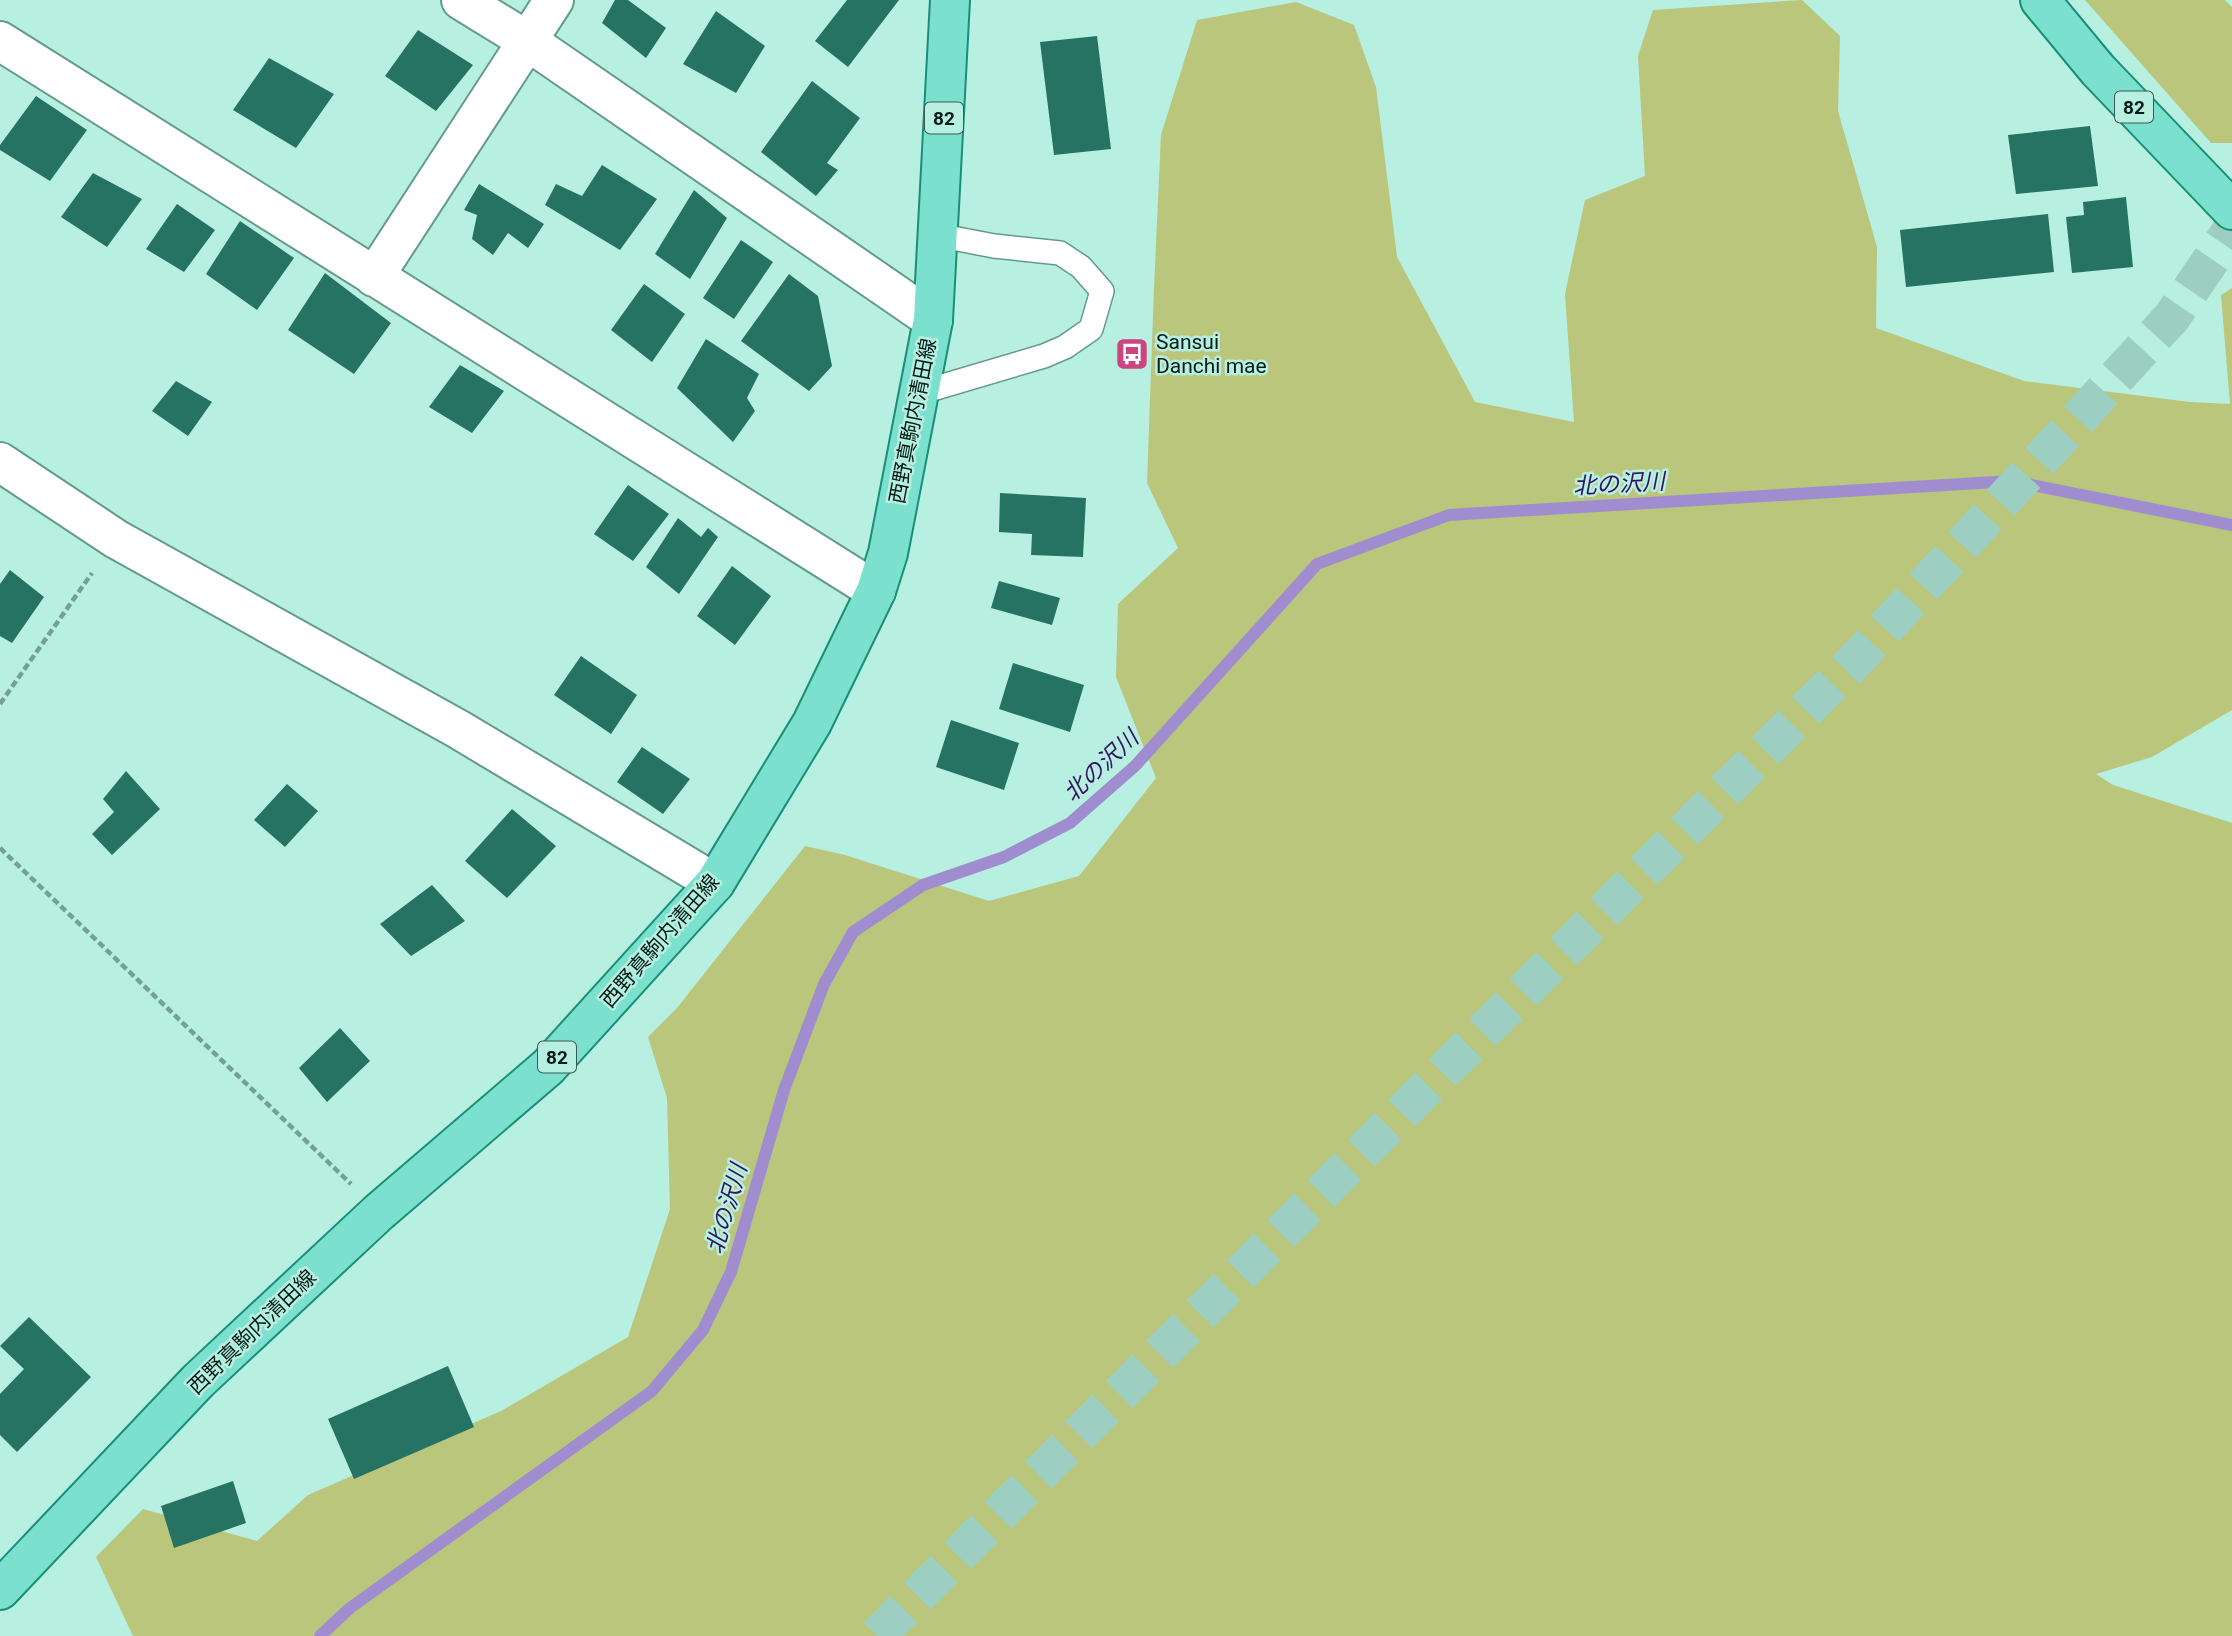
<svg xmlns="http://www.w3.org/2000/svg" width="2232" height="1636" font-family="Roboto,'Noto Sans JP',sans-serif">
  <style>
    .green { fill: #b9c67b }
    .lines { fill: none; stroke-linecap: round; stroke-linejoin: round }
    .stream { stroke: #a08dcf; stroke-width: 12 }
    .building { fill: #267364 }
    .primary-tunnel { stroke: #9ccfc2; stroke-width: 38; stroke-dasharray: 38 19; stroke-linecap: butt }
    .service-casing { stroke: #649a8c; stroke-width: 26 }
    .minor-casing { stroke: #649a8c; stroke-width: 42 }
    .primary-casing { stroke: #198e78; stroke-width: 42 }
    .path { stroke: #75a095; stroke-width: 4.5; stroke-dasharray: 7 3.5; stroke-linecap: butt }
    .service { stroke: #fff; stroke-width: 23 }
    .minor { stroke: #fff; stroke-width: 38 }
    .primary { stroke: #7ce0ce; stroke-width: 38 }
    .labels { text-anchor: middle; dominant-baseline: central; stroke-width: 5; stroke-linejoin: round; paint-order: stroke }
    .shield { fill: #b7efe0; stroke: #3a5b53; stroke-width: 2 }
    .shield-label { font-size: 19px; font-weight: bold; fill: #051c17 }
    .poi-label { font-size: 21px; fill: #051c17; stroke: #b7efe0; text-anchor: start }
    .street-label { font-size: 21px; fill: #051c17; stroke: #b7efe0 }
    .water-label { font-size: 23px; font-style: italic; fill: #341362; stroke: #b7efe0 }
  </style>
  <rect width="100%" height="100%" fill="#b7efe0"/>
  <path class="green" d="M1802,0L1840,36L1838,111L1877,247L1876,328L2024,381L2190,402L2230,404L2221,295L2232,288V710L2152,757L2096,774L2113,785L2232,823V1636H133L96,1557L143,1509L257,1541L308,1495L501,1411L628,1337L670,1209L667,1098L648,1037L677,1008L805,846L845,855L989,901L1079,876L1156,778L1116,677L1118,604L1178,548L1147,483L1154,288L1161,135L1197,20L1296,2L1354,25L1376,87L1397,257L1475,402L1574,422L1565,294L1585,200L1645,176L1638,56L1653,10Z
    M2085,0H2225L2232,7V143H2211Z"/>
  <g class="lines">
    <path class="stream" d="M320,1636L350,1608L652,1391L703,1330L731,1272L784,1090L824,984L853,932L923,885L1004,857L1070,823L1135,766L1317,564L1449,515L2012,481L2232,525"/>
  </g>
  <path class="building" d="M615,0H628L666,28L646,58L602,23Z
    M847,0H899L848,67L815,41Z
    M716,11L765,46L736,93L683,64Z
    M418,30L473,65L436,111L385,76Z
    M1097,36L1111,149L1054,155L1040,42Z
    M269,58L334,94L296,148L233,110Z
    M812,81L860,118L827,163L838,170L816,196L761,152Z
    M36,96L87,130L50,181L0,150V145Z
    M2090,126L2098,186L2016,194L2008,135Z
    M602,165L657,199L620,250L545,205L556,184L582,196Z
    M93,173L142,199L107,247L61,217Z
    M479,184L544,224L528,248L508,233L493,255L472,239L477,215L464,210Z
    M694,190L727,218L690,279L655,254Z
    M2126,197L2133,267L2072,273L2066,217L2084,215L2083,202Z
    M177,204L215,230L184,272L146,249Z
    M2048,214L2054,272L1906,287L1900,230Z
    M240,221L294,258L257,310L206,274Z
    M741,240L773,262L734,319L703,298Z
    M325,273L391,323L354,374L288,330Z
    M789,274L818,296L832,366L809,391L741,341Z
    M644,284L685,314L652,362L611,330Z
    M706,339L759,374L747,398L755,411L733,442L677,388Z
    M460,365L504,391L472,433L429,407Z
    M176,381L212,402L188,436L152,411Z
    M628,485L669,514L633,561L594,534Z
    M1000,493L1086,498L1083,557L1031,555L1032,534L999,532Z
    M678,518L701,537L708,528L718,537L679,594L646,567Z
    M732,566L771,596L735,645L697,616Z
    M10,570L44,597L12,643L0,636V584Z
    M999,581L1060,598L1052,625L991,608Z
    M581,656L637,695L611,734L554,695Z
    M1013,663L1084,685L1070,732L999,709Z
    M951,720L1019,743L1004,790L936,767Z
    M642,747L690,779L663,814L617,782Z
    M126,771L160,809L112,855L92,834L114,812L103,799Z
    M287,784L318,811L285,847L254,820Z
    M512,809L556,846L507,898L465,861Z
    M432,885L465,921L411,956L380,924Z
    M340,1028L370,1061L327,1102L299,1068Z
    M29,1317L91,1377L17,1452L0,1435V1394L24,1369L0,1346Z
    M448,1366L474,1427L354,1479L328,1419Z
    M233,1481L246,1523L174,1548L161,1506Z"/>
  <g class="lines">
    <path class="primary-tunnel" d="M877,1636L1854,662L2172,317L2232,229"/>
    <defs>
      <path id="service" d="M919,393L1044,356L1065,347L1091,329L1102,291L1081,267L1060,253L994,246L937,235"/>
      <path id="minor" d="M461,0L526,40L933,320
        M0,41L876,591
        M374,277L554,0
        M0,462L116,539L458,729L715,883"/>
      <path id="primary" d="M2040,0L2098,70L2232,210
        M0,1590L198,1381L379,1212L548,1067L715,883L812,723L876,591L888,553L933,320L950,0"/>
    </defs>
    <use href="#service" class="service-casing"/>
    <use href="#minor" class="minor-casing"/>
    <use href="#primary" class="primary-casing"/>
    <path class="path" d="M0,704L92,573
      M0,848L351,1184"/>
    <use href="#service" class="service"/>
    <use href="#minor" class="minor"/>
    <use href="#primary" class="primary"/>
  </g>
  <defs>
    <symbol id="bus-square" viewBox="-11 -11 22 22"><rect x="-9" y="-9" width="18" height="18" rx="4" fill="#cc4480" stroke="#b7efe0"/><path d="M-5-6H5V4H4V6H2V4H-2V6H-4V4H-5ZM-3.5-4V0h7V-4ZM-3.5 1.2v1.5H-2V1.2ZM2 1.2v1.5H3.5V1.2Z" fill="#fff"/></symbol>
  </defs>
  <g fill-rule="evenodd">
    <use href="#bus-square" x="1113" y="335" width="38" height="38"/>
  </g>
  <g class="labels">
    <g class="shield">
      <rect x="2115" y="91.5" width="38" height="31" rx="5"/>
      <rect x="925" y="102.5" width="38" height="31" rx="5"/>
      <rect x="538" y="1041.5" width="38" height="31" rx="5"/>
    </g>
    <g class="shield-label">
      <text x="2134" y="107">82</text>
      <text x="944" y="118">82</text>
      <text x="557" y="1057">82</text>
    </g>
    <g class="poi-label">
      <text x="1156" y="342">Sansui<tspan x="1156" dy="24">Danchi mae</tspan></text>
    </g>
    <g class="street-label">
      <text transform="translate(913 421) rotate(-79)">西野真駒内清田線</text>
      <text transform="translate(660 941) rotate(-49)">西野真駒内清田線</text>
      <text transform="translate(252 1332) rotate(-44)">西野真駒内清田線</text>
    </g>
    <g class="water-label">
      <text transform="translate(1619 484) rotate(-3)">北の沢川</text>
      <text transform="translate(1101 766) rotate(-43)">北の沢川</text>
      <text transform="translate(727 1209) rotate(-74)">北の沢川</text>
    </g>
  </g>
</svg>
